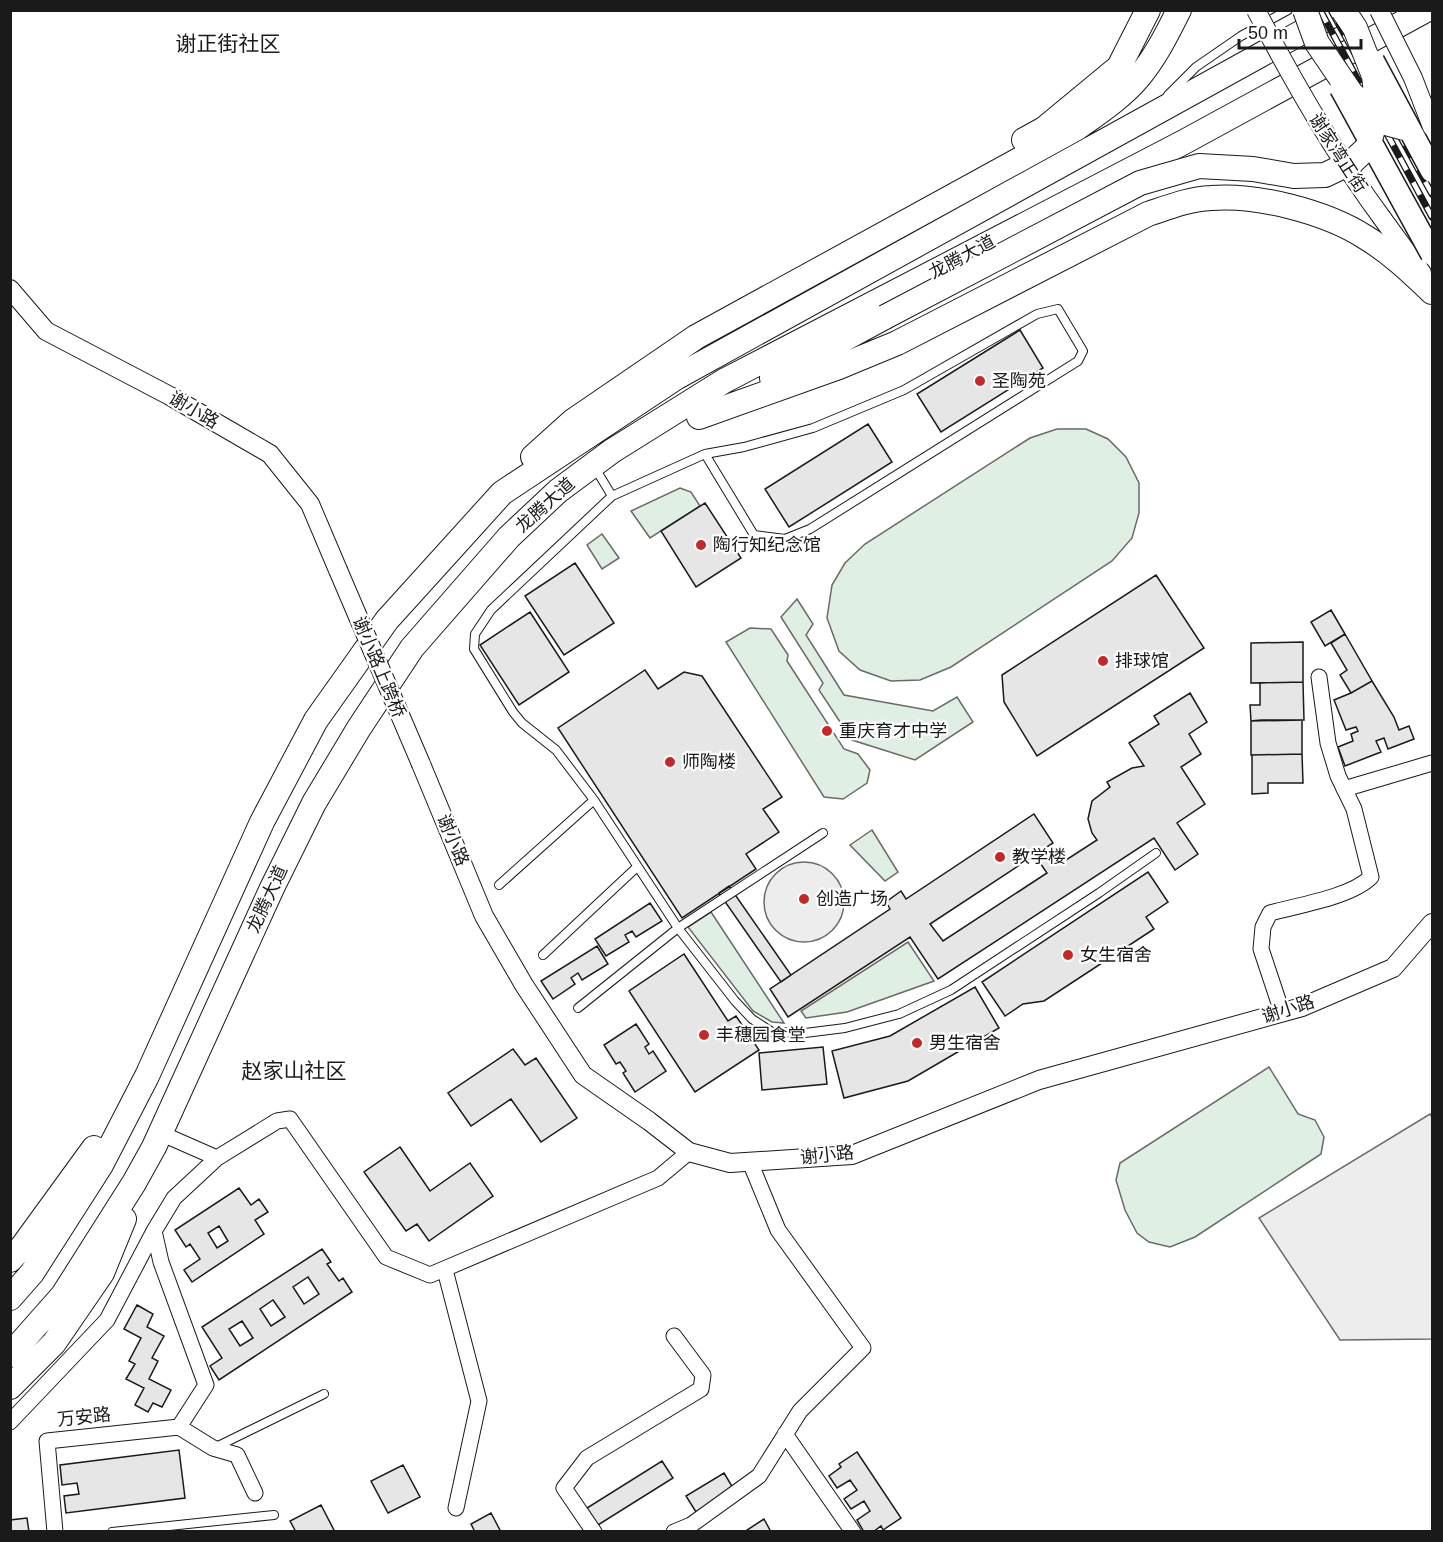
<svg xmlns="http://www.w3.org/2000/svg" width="1443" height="1542" font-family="Helvetica,'Noto Sans SC',sans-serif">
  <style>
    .green { fill: #e0efe3; stroke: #6a6a6a; stroke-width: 1.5 }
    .parking { fill: #ededed; stroke: #6a6a6a; stroke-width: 1.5 }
    .building { fill: #e6e6e6; stroke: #1a1a1a; stroke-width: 1.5; fill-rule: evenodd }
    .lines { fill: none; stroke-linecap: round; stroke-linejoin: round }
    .service-casing { stroke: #1a1a1a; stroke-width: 10 }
    .minor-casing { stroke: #1a1a1a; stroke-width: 17 }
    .tertiary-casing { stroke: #1a1a1a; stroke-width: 20 }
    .trunk-casing { stroke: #1a1a1a; stroke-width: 26 }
    .service { stroke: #fff; stroke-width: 8 }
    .minor { stroke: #fff; stroke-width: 15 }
    .tertiary { stroke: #fff; stroke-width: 18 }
    .trunk { stroke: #fff; stroke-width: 24 }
    .rail-casing { stroke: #1a1a1a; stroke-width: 7 }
    .rail { stroke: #fff; stroke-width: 4.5; stroke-dasharray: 14; stroke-linecap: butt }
    .tertiary-bridge-casing { stroke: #1a1a1a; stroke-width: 20; stroke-linecap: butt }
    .primary-bridge-casing { stroke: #1a1a1a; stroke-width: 25; stroke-linecap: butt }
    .trunk-bridge-casing { stroke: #1a1a1a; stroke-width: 26; stroke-linecap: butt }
    .tertiary-bridge { stroke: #fff; stroke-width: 18 }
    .primary-bridge { stroke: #fff; stroke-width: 22 }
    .trunk-bridge { stroke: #fff; stroke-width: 24 }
    .poi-dot { fill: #c62828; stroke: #fff; stroke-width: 2 }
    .labels { text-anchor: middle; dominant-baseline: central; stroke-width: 4.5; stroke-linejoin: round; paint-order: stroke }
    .street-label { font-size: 18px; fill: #1a1a1a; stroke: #fff }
    .poi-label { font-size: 18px; fill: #1a1a1a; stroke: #fff; text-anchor: start }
    .quarter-label { font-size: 21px; fill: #1a1a1a; stroke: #fff }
  </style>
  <rect width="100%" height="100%" fill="#fff"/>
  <path class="green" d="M1057,429H1086L1108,439L1126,457L1139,483V513L1132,538L1112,561L951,667L920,680L891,681L860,670L839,651L827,618L832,585L845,563L865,544L1030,438Z
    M680,488L691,492L700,506L650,538L631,511Z
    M602,534L619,558L602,569L587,545Z
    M797,599L813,624L806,635L844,695L933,711L957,697L973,722L915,760L852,740L819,690L823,683L781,617Z
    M750,628L771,629L788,655L787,661L844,749L858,754L870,770L867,783L843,799L824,797L726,642Z
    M872,830L898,872L885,881L850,845Z
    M711,912L784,1023L772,1022L753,1011L688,927Z
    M908,942L934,981L847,1012L806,1018L801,1011Z
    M1269,1067L1298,1114L1315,1120L1324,1137L1321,1154L1195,1237L1170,1247L1149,1242L1137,1233L1125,1210L1116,1180L1120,1163Z"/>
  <path class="parking" d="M764 902a40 40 0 1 1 80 0a40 40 0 1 1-80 0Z
    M1430,1114L1432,1117V1339L1340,1340L1259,1218Z"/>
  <path class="building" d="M1020,330L1043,368L941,432L917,394Z
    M868,424L892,462L789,527L765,489Z
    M705,503L741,558L696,587L661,531Z
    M575,563L614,623L564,655L525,596Z
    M1156,575L1204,648L1037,756L1004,702L1002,675Z
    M1331,610L1345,634L1325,646L1311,622Z
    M530,612L569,672L519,705L480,645Z
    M1345,634L1372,681L1351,693L1340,675L1347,670L1331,643Z
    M1303,642V682L1251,683V643Z
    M645,670L658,689L684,672L702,676L782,797L763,809L779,832L746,854L756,869L682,918L558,728Z
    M1372,681L1394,717L1399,730L1409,726L1414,739L1388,749L1384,738L1376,741L1381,752L1345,766L1338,747L1353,741L1351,734L1358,731L1356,727L1346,730L1334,700L1351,693Z
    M1303,682L1304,720L1251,721L1250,705H1260V683Z
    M1190,693L1207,722L1189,734L1201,754L1181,767L1205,804L1177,823L1198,854L1175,870L1154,838L938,979L910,937L788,1017L770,989L890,909L886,902L901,891L906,899L1034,814L1053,843L930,924L943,941L1047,873L1038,860L1051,851L1060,864L1097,840L1092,833L1088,819L1092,801L1110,787L1107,782L1132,768L1144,766L1129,743L1159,724L1154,716Z
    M1261,720H1302V754L1251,755V721Z
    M1302,754L1303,783H1268V793L1252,794V755Z
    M1148,872L1168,902L1146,917L1154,929L1044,1001L1023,1004L1005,1016L982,982Z
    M729,886L791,975L781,982L719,893Z
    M650,903L662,921L636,937L632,931L625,935L629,942L606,956L595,939Z
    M597,946L608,964L582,980L578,973L571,978L575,984L553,999L541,981Z
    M684,954L728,1021L736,1016L759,1050L695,1092L629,991Z
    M975,987L999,1028L908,1081L844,1098L832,1051L890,1036Z
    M636,1024L649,1044L645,1047L649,1054L653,1051L666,1071L635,1092L623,1073L626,1071L620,1062L616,1064L604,1045Z
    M823,1047L827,1084L762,1090L759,1053Z
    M513,1049L525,1065L536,1058L577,1118L541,1142L511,1099L471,1126L448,1093Z
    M400,1147L430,1191L470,1163L493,1196L429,1241L417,1224L406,1231L364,1172Z
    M239,1188L251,1205L259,1199L268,1212L255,1220L264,1234L192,1282L184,1270L200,1259L190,1244L186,1247L175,1230ZM219,1226L228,1241L217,1248L208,1233Z
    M322,1249L331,1262L327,1264L339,1281L343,1278L352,1292L219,1380L210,1366L222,1358L202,1327ZM308,1277L319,1294L304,1304L293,1287ZM273,1300L285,1317L271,1326L260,1309ZM242,1321L253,1338L240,1346L229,1329Z
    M137,1305L153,1314L147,1327L164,1336L152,1358L158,1361L149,1379L171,1390L162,1407L153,1403L148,1412L135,1405L144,1388L126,1379L135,1364L129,1361L141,1338L124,1329Z
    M179,1450L185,1498L66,1513L64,1496L79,1494L77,1483L62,1485L60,1465Z
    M857,1452L901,1518L883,1530L881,1526L873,1532H864L857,1520L870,1511L864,1501L851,1509L844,1499L857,1490L850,1480L837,1488L829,1476L841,1467L839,1464Z
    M662,1461L673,1478L598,1525L587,1508Z
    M403,1465L420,1497L388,1513L371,1481Z
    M724,1473L733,1488L696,1512L686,1496Z
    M321,1505L335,1532H296L290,1521Z
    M491,1513L501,1532H475L471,1524Z
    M27,1518L29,1532H10V1520Z
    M764,1519L771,1532H744Z"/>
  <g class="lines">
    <defs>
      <path id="service" d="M1168,95L1196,67L1241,36L1288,10
        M595,468L612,496L705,454L744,447L813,428L904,390L1037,314L1058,309L1083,351L1078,361L810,529L785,539L754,535L705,454
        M612,496L491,610L475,634L474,649L513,712L522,723L556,750L594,800L678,928L735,1001L752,1019L772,1032L805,1033L845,1028L899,1014L951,990L1099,893L1156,853
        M499,885L594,800
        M543,955L637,867
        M578,1008L678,928L823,833
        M214,1448L324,1394
        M112,1532L274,1515"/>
      <path id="minor" d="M1344,789L1432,763
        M1282,1012L1261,949L1263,927L1270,913C1299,905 1351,897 1371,877L1354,809L1338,776L1328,743L1319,677
        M160,1133L217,1158
        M154,1231L161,1262L206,1385L179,1427L213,1448L237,1455L255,1493
        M445,1270L479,1401L456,1508
        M10,1422L107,1320L154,1231L174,1198L217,1158L277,1121L290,1119L386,1257L430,1275L658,1178L689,1152
        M785,1434L853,1532
        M55,1532L47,1441L179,1427
        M594,1532L564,1488L587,1458L701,1389L703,1375L674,1336
        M674,1532L691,1525L759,1476L800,1411L863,1348L778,1230L750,1162"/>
      <path id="tertiary" d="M1382,218L1422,273
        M10,289L46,331L170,396L270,454L310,504L338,570
        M421,764L484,916L524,985L583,1075L649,1121L689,1152L730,1163L852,1155L1039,1080L1302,1007L1393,968L1432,923"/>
      <path id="trunk" d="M1024,140L1044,129L1119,67L1148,10
        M772,378L885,317
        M699,417L839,367L897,343L1148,214C1169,207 1189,199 1211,198C1257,194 1326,212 1365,237C1390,252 1411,272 1432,292
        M533,457L573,421L696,337L1077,128C1098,113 1121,98 1138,78C1155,58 1167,34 1179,10
        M10,1260L22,1247L94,1148
        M10,1298L32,1273L101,1165L147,1076L262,822L316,720L387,620L502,493L677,377L1342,10
        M10,1355L63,1295L134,1183L154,1147L272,888L314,803L359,728L412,648L509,537L558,491L612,451L724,381L1184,142L1426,10
        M10,1387L54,1343L102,1273L124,1219"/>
    </defs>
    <use href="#service" class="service-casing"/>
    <use href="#minor" class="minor-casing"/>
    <use href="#tertiary" class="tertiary-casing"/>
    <use href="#trunk" class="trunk-casing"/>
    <use href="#service" class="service"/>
    <use href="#minor" class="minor"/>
    <use href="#tertiary" class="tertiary"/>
    <use href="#trunk" class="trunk"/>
    <defs>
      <path id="rail" d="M1320,10L1432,217
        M1331,10L1432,194"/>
    </defs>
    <use href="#rail" class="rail-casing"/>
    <use href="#rail" class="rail"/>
    <defs>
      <path id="tertiary-bridge" d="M1256,10C1294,83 1334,153 1382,218
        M1379,10L1413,78L1432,127
        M338,570L421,764"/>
      <path id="primary-bridge" d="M1373,61L1432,171
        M1341,88L1432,254"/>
      <path id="trunk-bridge" d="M1305,10L1317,43L1351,93L1382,122L1404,128
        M885,317L1140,183L1199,166L1253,169L1294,176L1325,175L1352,162L1368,147L1378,111L1374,76L1355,28L1343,10"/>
    </defs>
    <use href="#tertiary-bridge" class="tertiary-bridge-casing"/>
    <use href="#primary-bridge" class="primary-bridge-casing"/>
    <use href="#trunk-bridge" class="trunk-bridge-casing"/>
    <use href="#tertiary-bridge" class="tertiary-bridge"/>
    <use href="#primary-bridge" class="primary-bridge"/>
    <use href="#trunk-bridge" class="trunk-bridge"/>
  </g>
  <g class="poi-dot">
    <circle cx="980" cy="381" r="6"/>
    <circle cx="701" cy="545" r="6"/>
    <circle cx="1103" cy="661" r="6"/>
    <circle cx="827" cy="731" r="6"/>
    <circle cx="670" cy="762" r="6"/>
    <circle cx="1000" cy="857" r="6"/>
    <circle cx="804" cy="899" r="6"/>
    <circle cx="1068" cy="955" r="6"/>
    <circle cx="704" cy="1035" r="6"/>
    <circle cx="917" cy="1043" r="6"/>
  </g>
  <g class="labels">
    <g class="street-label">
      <text transform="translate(1338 153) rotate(57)">谢家湾正街</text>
      <text transform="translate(962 257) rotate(-28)">龙腾大道</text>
      <text transform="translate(194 410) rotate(30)">谢小路</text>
      <text transform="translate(545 505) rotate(-42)">龙腾大道</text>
      <text transform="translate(379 667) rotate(67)">谢小路上跨桥</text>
      <text transform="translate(453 840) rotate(67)">谢小路</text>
      <text transform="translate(267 899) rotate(-65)">龙腾大道</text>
      <text transform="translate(1288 1009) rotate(-18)">谢小路</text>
      <text transform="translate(827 1155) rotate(-6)">谢小路</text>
      <text transform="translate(84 1417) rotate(-6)">万安路</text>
    </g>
    <g class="poi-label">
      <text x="992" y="381">圣陶苑</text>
      <text x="713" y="545">陶行知纪念馆</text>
      <text x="1115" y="661">排球馆</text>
      <text x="839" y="731">重庆育才中学</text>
      <text x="682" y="762">师陶楼</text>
      <text x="1012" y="857">教学楼</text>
      <text x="816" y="899">创造广场</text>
      <text x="1080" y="955">女生宿舍</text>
      <text x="716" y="1035">丰穗园食堂</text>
      <text x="929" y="1043">男生宿舍</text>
    </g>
    <g class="quarter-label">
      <text x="228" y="43">谢正街社区</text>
      <text x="294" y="1070">赵家山社区</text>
    </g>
  </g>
  <rect width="1443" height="1542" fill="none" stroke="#1a1a1a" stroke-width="24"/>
  <path d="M1239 39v9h122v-9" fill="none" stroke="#1a1a1a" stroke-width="3"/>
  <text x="1248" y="39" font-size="18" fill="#1a1a1a" stroke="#ffffff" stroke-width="4.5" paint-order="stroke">50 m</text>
</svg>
